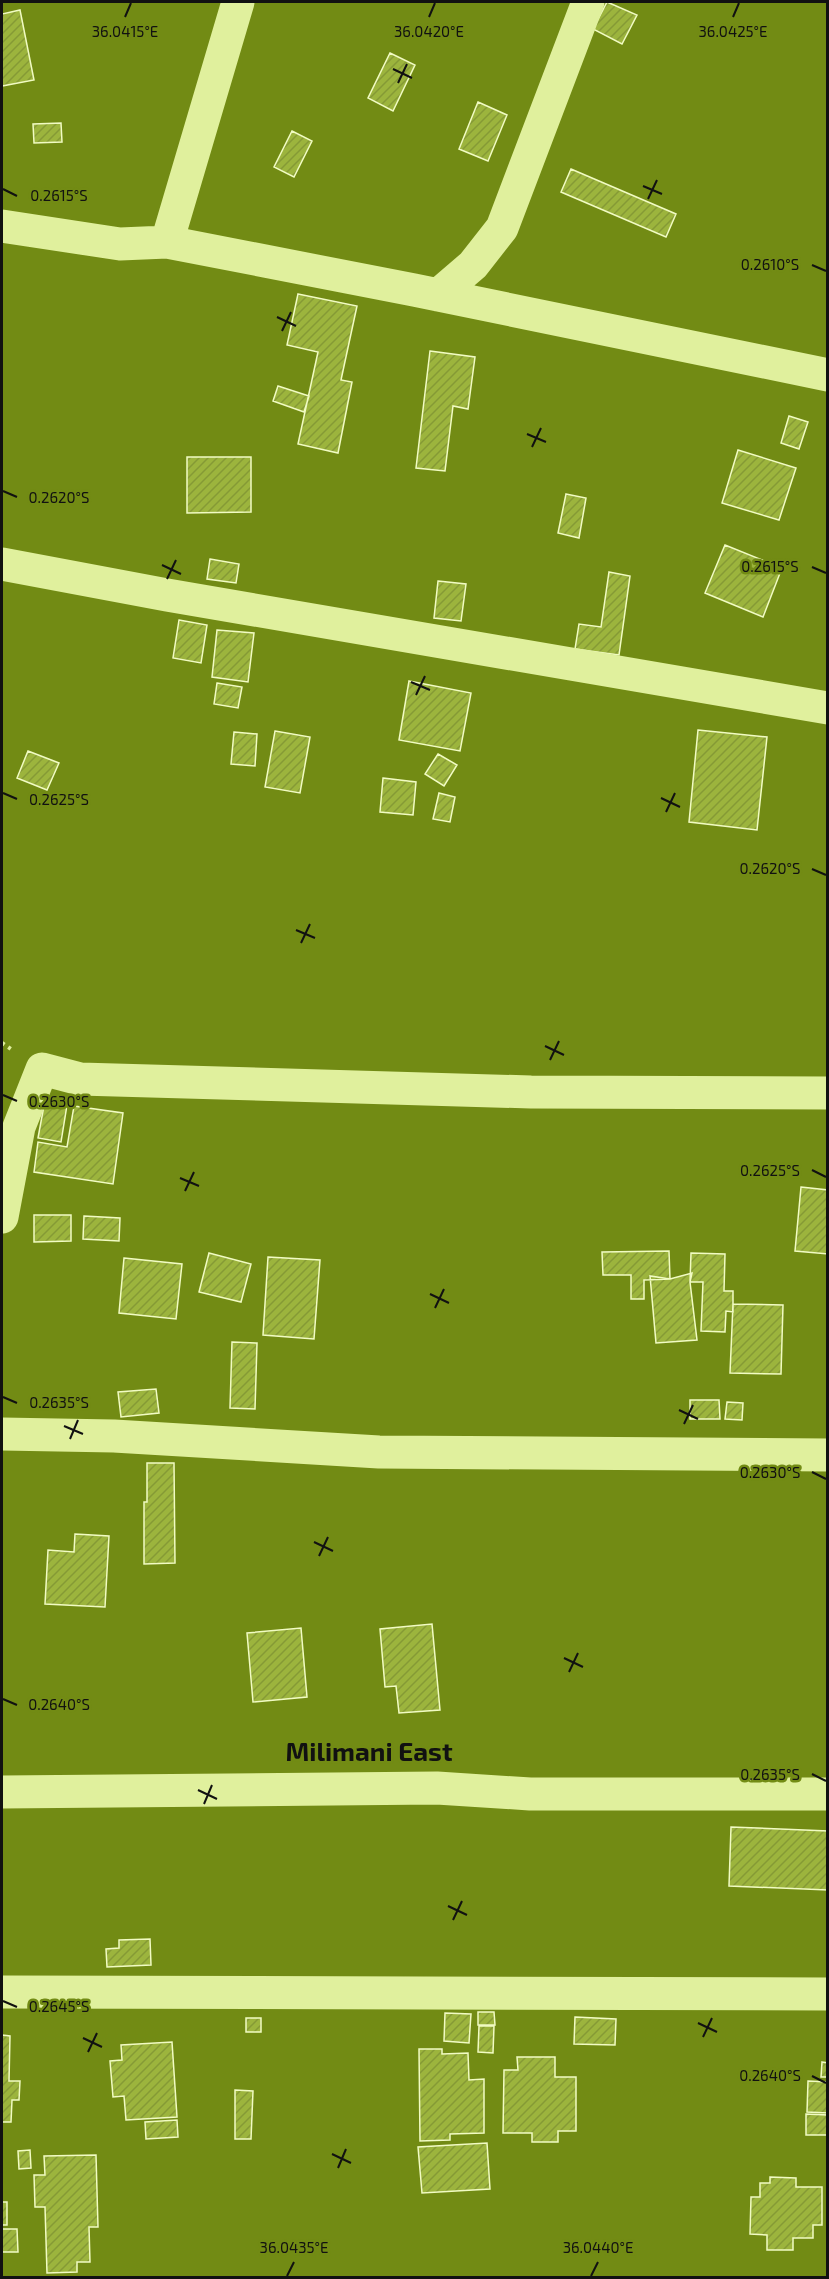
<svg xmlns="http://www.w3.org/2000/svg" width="829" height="2279" font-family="'Exo 2',sans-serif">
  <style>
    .building { fill: url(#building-hatch); stroke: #f1fbc3; stroke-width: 1.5 }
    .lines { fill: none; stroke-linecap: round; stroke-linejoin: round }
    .path { stroke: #e0f09d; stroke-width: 4; stroke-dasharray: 3 4.5; stroke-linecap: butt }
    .minor { stroke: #e0f09d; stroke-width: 33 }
    .ticks { fill: none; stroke: #111; stroke-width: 2 }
    .labels { text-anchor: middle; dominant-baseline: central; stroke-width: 5; stroke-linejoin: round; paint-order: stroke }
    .quarter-label { font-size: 26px; font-weight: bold; fill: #111; stroke: #728b14 }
    .ticks-label { font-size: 15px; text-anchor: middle; fill: #111; stroke: #728b14; stroke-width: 5; stroke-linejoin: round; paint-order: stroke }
  </style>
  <defs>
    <pattern id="building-hatch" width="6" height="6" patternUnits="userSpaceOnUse" patternTransform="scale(1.5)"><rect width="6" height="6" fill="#9cb43d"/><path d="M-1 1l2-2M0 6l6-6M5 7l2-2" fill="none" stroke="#859a35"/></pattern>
  </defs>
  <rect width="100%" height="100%" fill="#728b14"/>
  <path class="building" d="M607,2L637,15L622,44L593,29Z
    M20,10L34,80L2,86V14Z
    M390,53L415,65L393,111L368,98Z
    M478,102L507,115L488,161L459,149Z
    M61,123L62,142L34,143L33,124Z
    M292,131L312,141L294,177L274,167Z
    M571,169L676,214L666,237L561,192Z
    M298,294L357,306L341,380L352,382L338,453L298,444L318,352L287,345Z
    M430,351L475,357L468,409L453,406L445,471L416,468Z
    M278,386L309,396L304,412L273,401Z
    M789,416L808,422L799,449L781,443Z
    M738,450L796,468L779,520L722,503Z
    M187,457H251V512L187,513Z
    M566,494L586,498L579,538L558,533Z
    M725,545L782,568L763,617L705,593Z
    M210,559L239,564L236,583L207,579Z
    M609,572L630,576L619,655L575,649L579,624L601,627Z
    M438,581L466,584L461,621L434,618Z
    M179,620L207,625L201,663L173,658Z
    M217,630L254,633L248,682L212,677Z
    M409,681L471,693L460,751L399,740Z
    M217,683L242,687L238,708L214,704Z
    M698,730L767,737L757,830L689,822Z
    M275,731L310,737L300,793L265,787Z
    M234,732L257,734L255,766L231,764Z
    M28,751L59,763L47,790L17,778Z
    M438,754L457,765L444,786L425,774Z
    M383,778L416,782L413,815L380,812Z
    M439,793L455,797L450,822L433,819Z
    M45,1100L67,1105L61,1142L38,1138Z
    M74,1106L123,1113L113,1184L34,1172L38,1142L67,1147Z
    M801,1187L828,1190V1254L795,1251Z
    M34,1215H71V1241L34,1242Z
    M84,1216L120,1218L119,1241L83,1239Z
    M669,1251L670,1279L644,1280V1299H631V1275H603L602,1252Z
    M209,1253L251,1264L241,1302L199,1292Z
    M691,1253L725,1254L724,1291H733V1312L726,1311L725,1332L701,1331L703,1282H690Z
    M268,1257L320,1260L314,1339L263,1335Z
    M124,1258L182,1264L176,1319L119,1313Z
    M692,1273L690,1282L697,1340L656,1343L650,1276L670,1279Z
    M733,1304L783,1305L781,1374L730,1373Z
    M232,1342L257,1343L255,1409L230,1408Z
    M156,1389L159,1413L121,1417L118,1392Z
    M690,1400H719L720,1419H690Z
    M727,1402L743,1403L742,1420L725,1419Z
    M147,1463H174L175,1563L144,1564V1502H147Z
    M75,1534L109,1536L105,1607L45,1604L48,1550L74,1552Z
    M432,1624L440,1710L399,1713L396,1686L385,1687L380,1629Z
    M301,1628L307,1697L253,1702L247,1633Z
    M731,1827L828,1831V1890L729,1886Z
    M150,1939L151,1965L107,1967L106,1949L119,1948V1940Z
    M478,2012H494L495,2025H478Z
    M445,2013L471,2014L469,2043L444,2041Z
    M575,2017L616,2019L615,2045L574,2044Z
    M246,2018H261V2032H246Z
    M479,2026H494L493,2053L478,2052Z
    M2,2035L10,2036L9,2081H20L19,2100H12L11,2122H2Z
    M172,2042L177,2117L126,2120L124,2096L113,2097L110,2061L122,2060L121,2045Z
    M419,2049H442V2054L468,2053L469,2080L484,2079V2133L450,2134V2140L420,2141Z
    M517,2057H555V2077H576V2131H558V2142H532V2133H503L504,2070H518Z
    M822,2062L828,2063V2077H821Z
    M808,2081L828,2082V2113L807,2112Z
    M235,2090L253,2091L251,2139H235Z
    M806,2114L828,2115V2135H806Z
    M177,2120L178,2137L146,2139L145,2122Z
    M487,2143L490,2189L422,2193L418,2147Z
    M30,2150L31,2168L19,2169L18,2151Z
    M96,2155L98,2227H89L90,2262H77V2272L47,2273L45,2207H35L34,2175H45L44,2156Z
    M770,2177L796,2178V2187H822V2225H813V2238H793V2250H767V2235L750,2234L751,2197H760V2183H770Z
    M2,2202H7V2225H2Z
    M2,2229H17L18,2252H2Z"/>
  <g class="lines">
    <path class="path" d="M2,1043L14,1051"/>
    <path class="minor" d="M2,226L120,244L167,242L414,290L828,375
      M167,242L238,2
      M438,295L473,265L502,228L588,2
      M2,564L167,595L828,708
      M2,1217L19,1127L42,1069L80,1079L531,1092L828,1093
      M2,1434L114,1436L379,1452L828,1455
      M2,1792L437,1788L530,1794H828
      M2,1992L828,1994"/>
  </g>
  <path class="ticks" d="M125,17L131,3M429,17L435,3M733,17L739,3M393,69L412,78M398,83L407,64M643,186L662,194M3,189L17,196M648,199L657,180M812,265L826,271M277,317L296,326M282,331L291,312M527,434L546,442M532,447L541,428M3,491L17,497M162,565L181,574M812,567L826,573M167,579L176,560M411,682L430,690M416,695L425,676M3,793L17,799M661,798L680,807M666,812L675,793M812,869L826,875M296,930L315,938M301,943L310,924M545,1046L564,1055M550,1060L559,1041M3,1095L17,1101M812,1170L826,1177M180,1178L199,1186M185,1191L194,1172M430,1294L449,1303M435,1308L444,1289M3,1397L17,1403M679,1410L698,1419M684,1424L693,1405M64,1426L83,1434M70,1439L78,1420M812,1472L826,1479M314,1542L333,1551M319,1556L328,1537M564,1658L583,1667M569,1672L578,1653M3,1699L17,1705M812,1774L826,1781M198,1790L217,1799M204,1804L212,1785M448,1906L467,1915M453,1920L462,1901M3,2001L17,2007M698,2023L717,2032M703,2037L712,2018M83,2038L102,2047M88,2052L97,2033M812,2076L826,2083M332,2154L351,2163M338,2168L346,2149M287,2276L294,2262M591,2276L598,2262"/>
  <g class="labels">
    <g class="quarter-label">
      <text x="369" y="1750">Milimani East</text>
    </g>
  </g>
  <g class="ticks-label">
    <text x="125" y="37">36.0415°E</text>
    <text x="429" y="37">36.0420°E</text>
    <text x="733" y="37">36.0425°E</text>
    <text x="59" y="201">0.2615°S</text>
    <text x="770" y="270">0.2610°S</text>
    <text x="59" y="503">0.2620°S</text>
    <text x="770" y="572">0.2615°S</text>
    <text x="59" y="805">0.2625°S</text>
    <text x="770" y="874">0.2620°S</text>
    <text x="59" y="1107">0.2630°S</text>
    <text x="770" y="1176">0.2625°S</text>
    <text x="59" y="1408">0.2635°S</text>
    <text x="770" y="1478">0.2630°S</text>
    <text x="59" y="1710">0.2640°S</text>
    <text x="770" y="1780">0.2635°S</text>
    <text x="59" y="2012">0.2645°S</text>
    <text x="770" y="2081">0.2640°S</text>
    <text x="294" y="2253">36.0435°E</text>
    <text x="598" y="2253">36.0440°E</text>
  </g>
  <rect width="829" height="2279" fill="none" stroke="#111111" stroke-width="6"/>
</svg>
